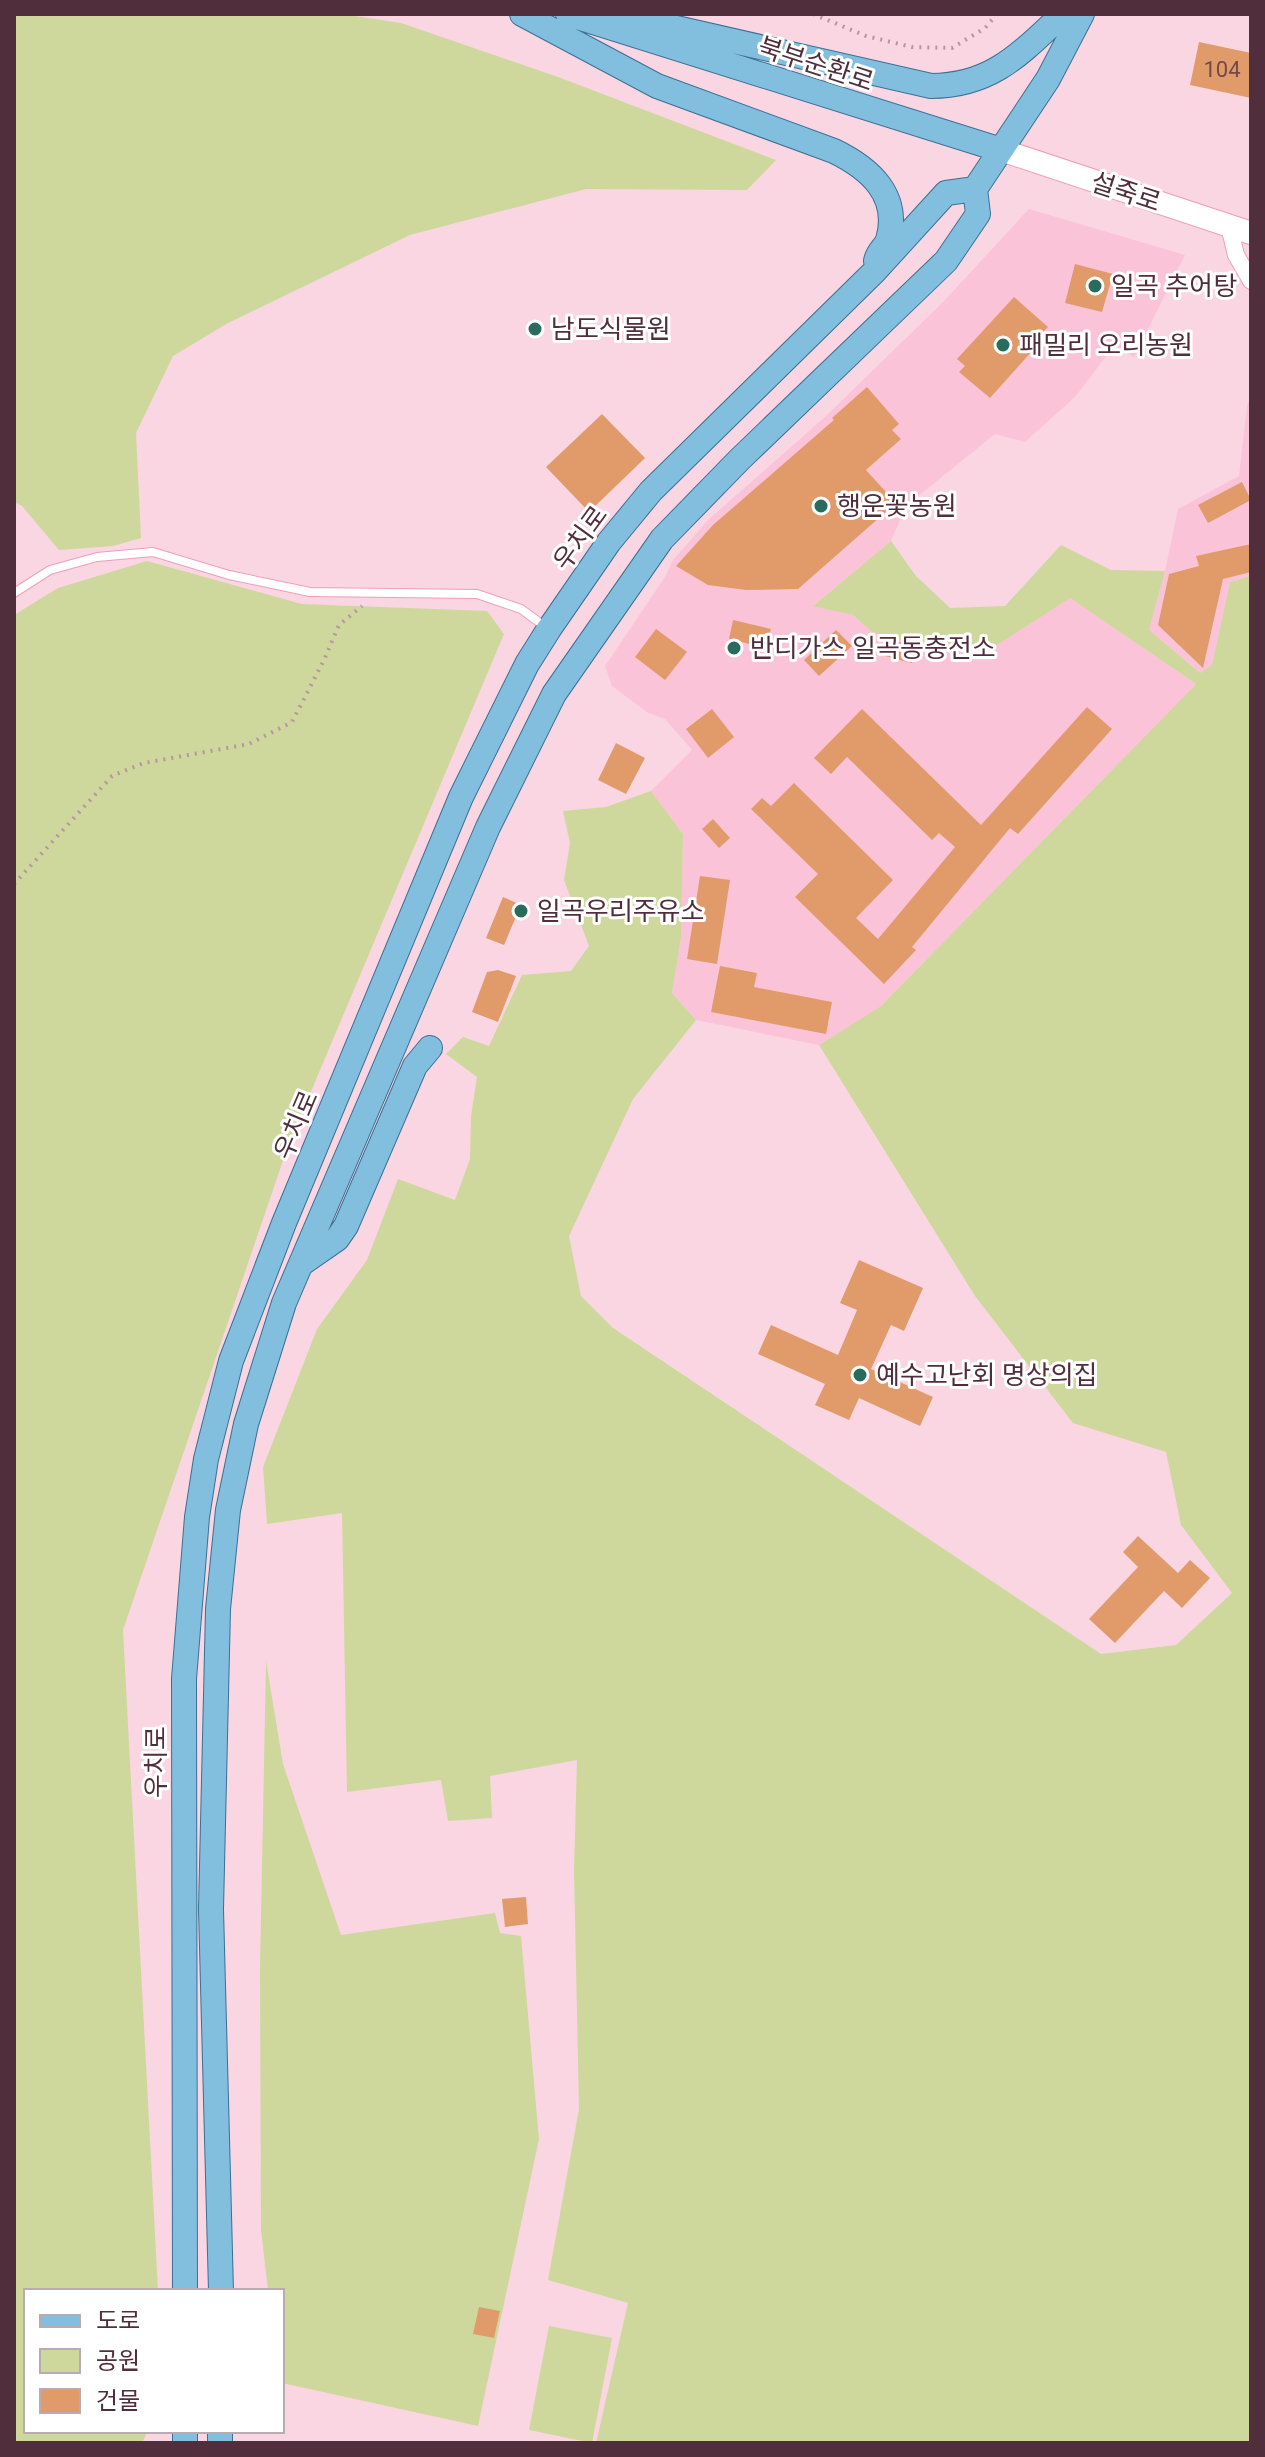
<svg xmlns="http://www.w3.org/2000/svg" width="1265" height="2457" font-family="Roboto,'Noto Sans KR',sans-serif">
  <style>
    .built { fill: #fbc3d7 }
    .green { fill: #ced89c }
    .building { fill: #e19b6a }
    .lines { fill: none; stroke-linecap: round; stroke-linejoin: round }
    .lane-casing { stroke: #f09dbc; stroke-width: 10 }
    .street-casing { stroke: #f09dbc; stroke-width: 18 }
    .secondary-casing { stroke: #f09dbc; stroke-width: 24 }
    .primary-casing { stroke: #3b7095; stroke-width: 26 }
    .path { stroke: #b895a1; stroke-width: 4; stroke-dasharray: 2 6; stroke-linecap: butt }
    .lane { stroke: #fff; stroke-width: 8 }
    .street { stroke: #fff; stroke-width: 16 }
    .secondary { stroke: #fff; stroke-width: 22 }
    .primary { stroke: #82bedd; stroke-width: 24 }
    .poi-dot { fill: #296c5d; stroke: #fff; stroke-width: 3 }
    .labels { text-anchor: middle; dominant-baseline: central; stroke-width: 6; stroke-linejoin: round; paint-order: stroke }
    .number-label { font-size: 22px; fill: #744947 }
    .street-label { font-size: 26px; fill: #502e3b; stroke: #fff }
    .poi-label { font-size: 26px; fill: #502e3b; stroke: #fff; text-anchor: start }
  </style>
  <rect width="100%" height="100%" fill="#fad6e2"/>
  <path class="built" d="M1029,209L1185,255L1134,357L1114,346L1075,397L1025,442L995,434L906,506L891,541L814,605L853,615L872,632L985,652L1070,598L1196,684L881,1006L819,1045L696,1020L672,993L681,937L683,834L651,791L692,750L665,719L648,713L612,686L605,666L665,577L673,560L708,520L825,417L943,302Z
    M1251,395V576L1230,582L1212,666L1200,673L1149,630L1165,571L1178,509L1239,476L1247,406Z"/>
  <path class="green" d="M14,14H342L401,23L558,77L776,160L747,190L586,189L410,235L228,323L173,356L136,433L141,538L113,546L59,550L22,506L14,502Z
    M891,541L916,576L950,608L1005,606L1061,545L1111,570L1165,571L1149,630L1200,673L1212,665L1230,582L1251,576V2443H596L628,2303L548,2280L579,2109L574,1871L577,1760L490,1776L492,1818L448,1821L441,1780L347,1792L342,1513L267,1524L263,1467L317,1329L367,1260L398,1179L455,1200L470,1159L471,1116L477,1077L446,1054L463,1037L489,1046L522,975L571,971L589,946L564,880L570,843L563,811L606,807L651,791L683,834L681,937L672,993L696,1020L633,1099L569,1236L581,1296L613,1328L1101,1654L1176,1645L1232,1593L1181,1525L1166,1452L1073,1423L975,1296L819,1045L881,1006L1196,684L1070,598L986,652L930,648L872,632L853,615L813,606Z
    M147,561L302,604L487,611L504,634L288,1146L123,1630L158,2291H26V2431H148L142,2443H14V615L58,588Z
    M266,1661L283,1764L341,1935L495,1913L500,1933L521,1936L539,2139L478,2426L282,2383V2291H268L261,2229L260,1968Z
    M549,2326L612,2338L592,2443L529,2430Z"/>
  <path class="building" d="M1199,42L1251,53V98L1190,85Z
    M1075,264L1113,274L1102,312L1065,303Z
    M1014,297L1048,327L1039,336L1041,341L990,398L959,372L965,366L957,359Z
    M867,387L899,424L892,430L901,439L866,470L896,503L798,589L746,590L708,585L676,566L713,525L834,420L832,418Z
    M602,414L645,458L589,512L546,467Z
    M1242,482L1251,500L1208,523L1198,505Z
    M1251,544V572L1223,579L1203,668L1158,625L1169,574L1199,566L1196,556Z
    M733,620L771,629L766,648L729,639Z
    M656,629L687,652L665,680L635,657Z
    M836,630L852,646L819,676L804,660Z
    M889,640L916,646L912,663L885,656Z
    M1087,707L1112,729L1018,834L1010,828L912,947L916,950L884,984L795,897L818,874L751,809L762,798L771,806L794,783L893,880L856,918L878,939L955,847L939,833L932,840L847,757L831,774L814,758L862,709L981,825Z
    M712,709L734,737L708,758L686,729Z
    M616,743L645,758L626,794L598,780Z
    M713,819L730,838L719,848L702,829Z
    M700,876L730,880L717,964L687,959Z
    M503,897L521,905L504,945L486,938Z
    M720,966L757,973L754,987L832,1002L826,1034L711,1012Z
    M498,970L516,976L498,1022L472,1012L487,972Z
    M859,1260L923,1288L904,1331L891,1325L871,1369L933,1397L920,1426L859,1398L849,1420L815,1405L825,1384L758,1354L771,1325L838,1355L857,1310L840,1303Z
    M1138,1536L1178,1573L1190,1560L1210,1578L1182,1608L1164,1591L1115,1643L1089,1619L1138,1567L1123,1552Z
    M526,1897L528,1924L505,1927L502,1899Z
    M479,2307L500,2311L494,2338L473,2334Z"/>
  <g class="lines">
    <defs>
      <path id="lane" d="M14,593L50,570L97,557L153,552L229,575L310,592L477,594L521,609L547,628"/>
      <path id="street" d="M1229,226L1236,255L1251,281"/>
      <path id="secondary" d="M1001,150L1251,233"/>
      <path id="primary" d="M522,14L657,86L834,151C869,168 901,195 888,240C885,248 878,251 876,261
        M568,14L1001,150
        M615,14L931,86C992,86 1021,53 1063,14
        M301,1264L337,1239L346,1226L415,1066L430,1048
        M185,2291L184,1679L197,1517L206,1459L231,1361L284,1223L461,797L527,664L549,629L609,542L651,491L874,272L946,193L975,189
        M221,2291L211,1909L218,1609L228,1510L246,1424L284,1303L488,827L554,694L662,539L740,459L946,261L978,214L975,189L1048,79L1082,14
        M185,2443V2431
        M220,2443V2431"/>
    </defs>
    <use href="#lane" class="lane-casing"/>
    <use href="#street" class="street-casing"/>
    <use href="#secondary" class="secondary-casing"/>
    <use href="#primary" class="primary-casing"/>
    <path class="path" d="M813,14L866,36L912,47L952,48L985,28L997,14
      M14,884L112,776L144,763L249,744L292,722L324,660L339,625L362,606"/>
    <use href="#lane" class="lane"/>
    <use href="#street" class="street"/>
    <use href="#secondary" class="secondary"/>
    <use href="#primary" class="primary"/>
  </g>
  <g class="poi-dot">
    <circle cx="1095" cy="286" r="8"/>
    <circle cx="535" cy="329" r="8"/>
    <circle cx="1003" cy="345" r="8"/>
    <circle cx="821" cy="506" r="8"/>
    <circle cx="734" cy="648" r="8"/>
    <circle cx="521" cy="911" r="8"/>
    <circle cx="860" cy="1375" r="8"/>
  </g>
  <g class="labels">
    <g class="number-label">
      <text x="1222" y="69">104</text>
    </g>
    <g class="street-label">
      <text transform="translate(816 64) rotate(18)">북부순환로</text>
      <text transform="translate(1126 192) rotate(18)">설죽로</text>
      <text transform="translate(580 538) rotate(-54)">우치로</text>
      <text transform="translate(296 1125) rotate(-67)">우치로</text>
      <text transform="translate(156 1762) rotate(-90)">우치로</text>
    </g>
    <g class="poi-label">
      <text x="1111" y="286">일곡 추어탕</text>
      <text x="551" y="329">남도식물원</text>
      <text x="1019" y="345">패밀리 오리농원</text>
      <text x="837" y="506">행운꽃농원</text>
      <text x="750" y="648">반디가스 일곡동충전소</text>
      <text x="537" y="911">일곡우리주유소</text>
      <text x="876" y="1375">예수고난회 명상의집</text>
    </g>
  </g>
  <rect width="1265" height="2457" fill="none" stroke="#502e3b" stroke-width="32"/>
  <rect x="24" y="2289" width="260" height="144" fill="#ffffff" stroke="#b9abb1" stroke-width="2"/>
  <rect x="40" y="2315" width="40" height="12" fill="#82bedd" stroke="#b9abb1" stroke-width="2"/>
  <text x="96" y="2329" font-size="24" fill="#502e3b">도로</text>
  <rect x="40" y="2349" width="40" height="24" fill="#ced89c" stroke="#b9abb1" stroke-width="2"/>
  <text x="96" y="2369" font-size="24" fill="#502e3b">공원</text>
  <rect x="40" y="2389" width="40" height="24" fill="#e19b6a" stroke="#b9abb1" stroke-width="2"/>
  <text x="96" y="2409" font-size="24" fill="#502e3b">건물</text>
</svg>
